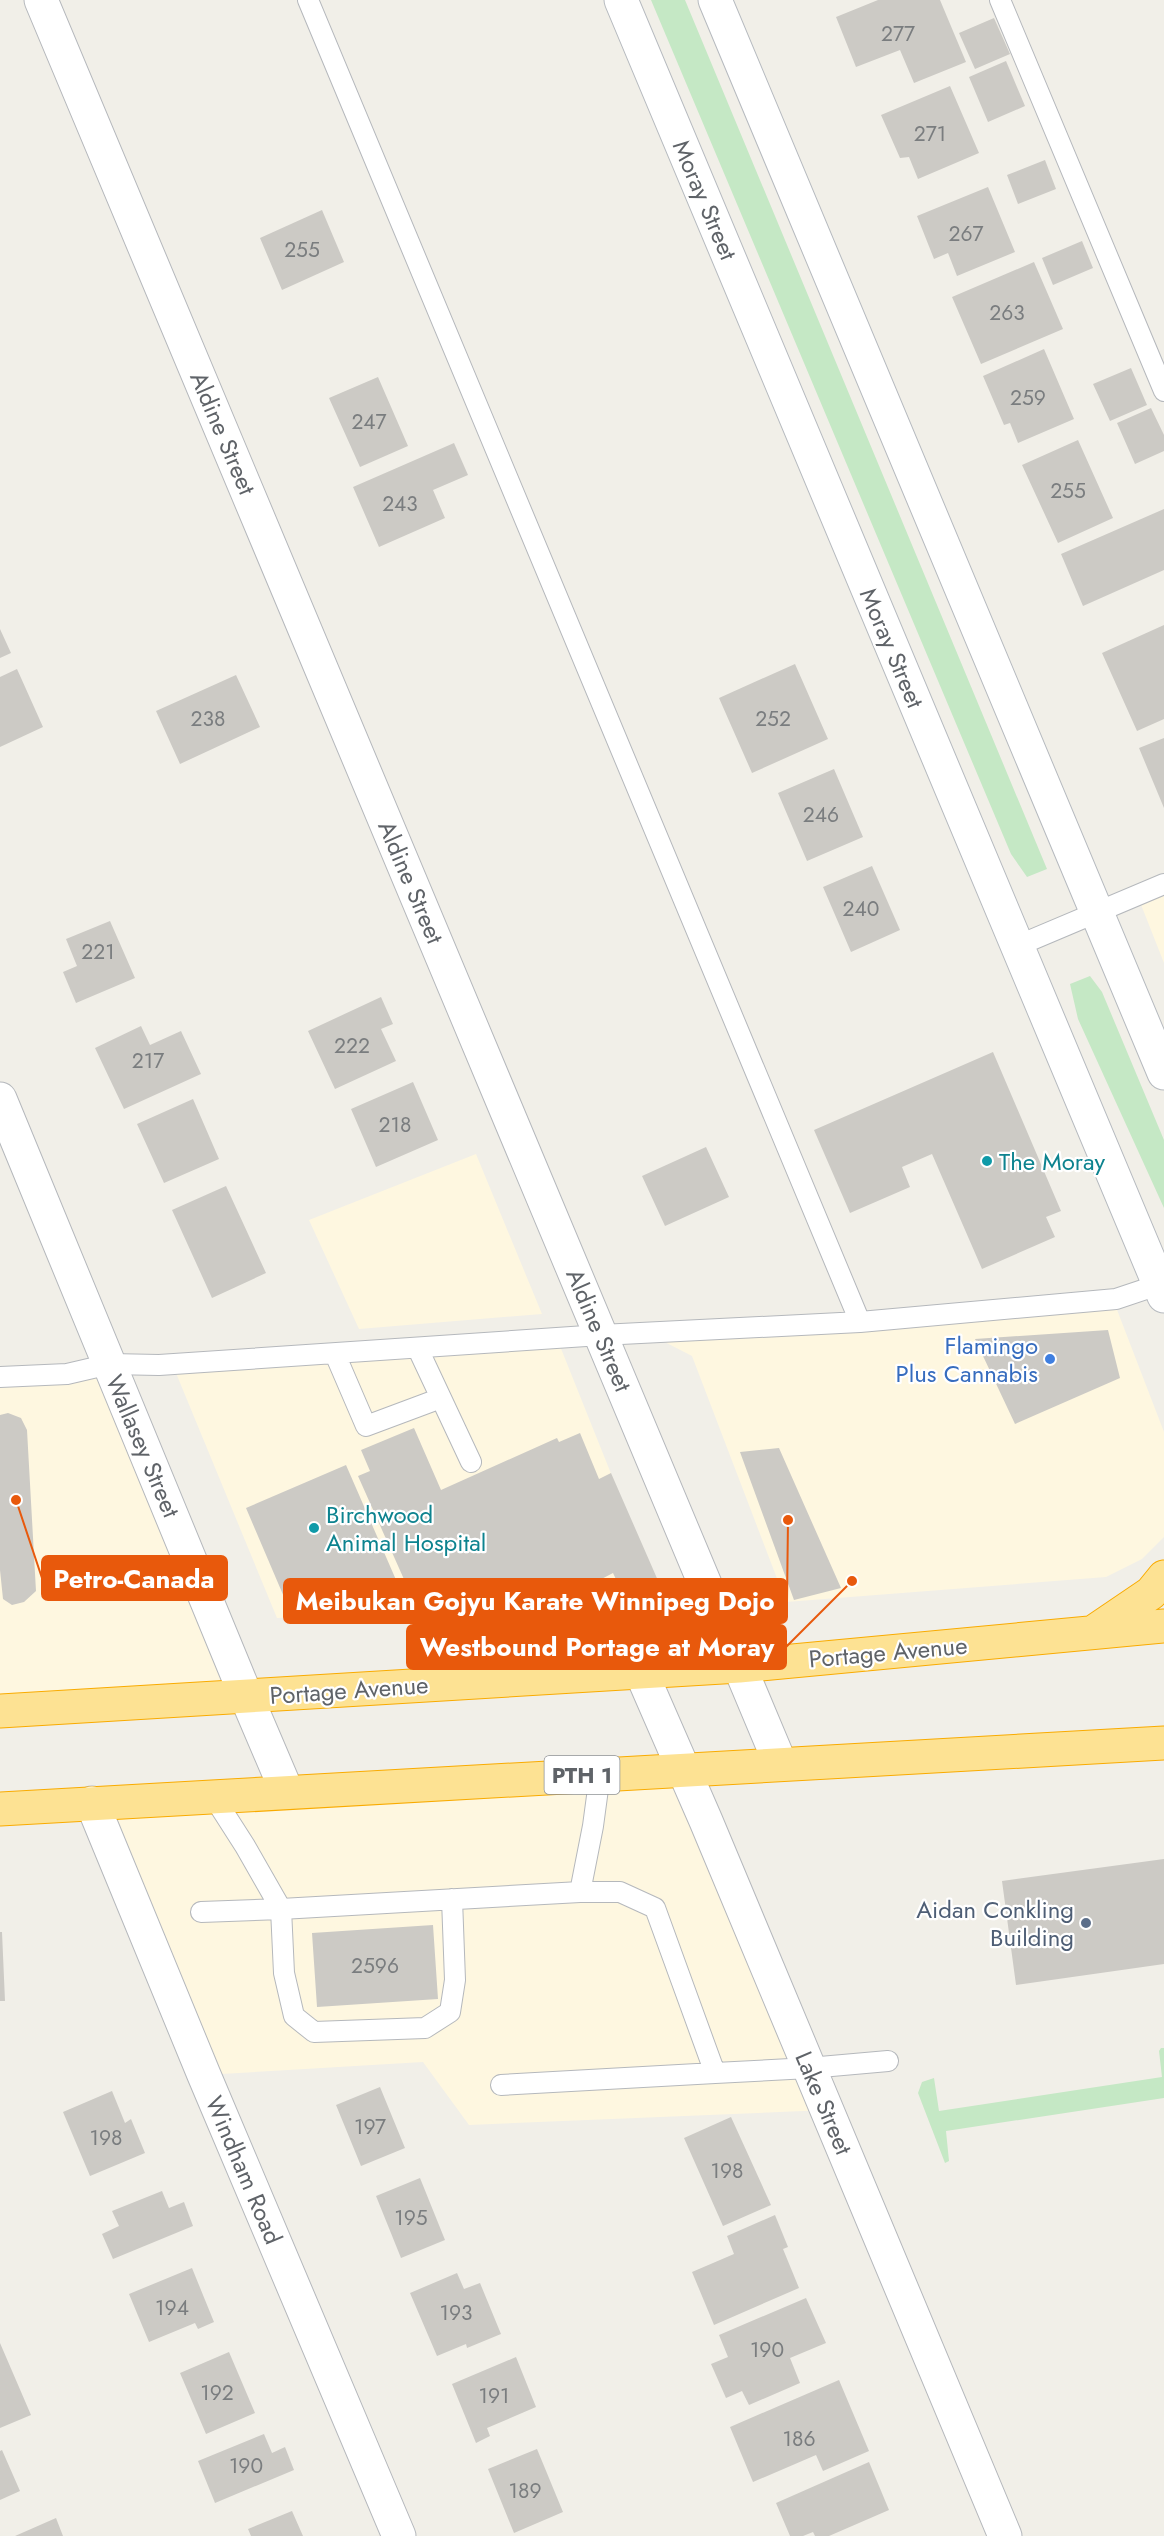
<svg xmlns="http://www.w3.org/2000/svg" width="1164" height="2536" font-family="Jost,sans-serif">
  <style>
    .commercial { fill: #fef7e0 }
    .green { fill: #c5e8c5 }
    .building { fill: #cccac5 }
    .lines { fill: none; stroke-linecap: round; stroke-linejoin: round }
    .lane-casing { stroke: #b5b8bc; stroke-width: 22 }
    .street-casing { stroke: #b5b8bc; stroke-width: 35 }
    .secondary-casing { stroke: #b6babf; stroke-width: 35 }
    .highway-casing { stroke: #f9ab00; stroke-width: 35 }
    .lane { stroke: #fff; stroke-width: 20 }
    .street { stroke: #fff; stroke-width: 33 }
    .secondary { stroke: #fff; stroke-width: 33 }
    .highway { stroke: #fde293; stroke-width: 33 }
    .culture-dot { fill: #0f9aa8; stroke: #fff; stroke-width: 2 }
    .shop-dot { fill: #3f7fe0; stroke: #fff; stroke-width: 2 }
    .service-dot { fill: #5c6f8a; stroke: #fff; stroke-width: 2 }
    .labels { text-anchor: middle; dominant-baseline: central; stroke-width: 4.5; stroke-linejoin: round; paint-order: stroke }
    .number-label { font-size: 21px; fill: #7a7d7f }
    .shield { fill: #fff; stroke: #8f9295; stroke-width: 1.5 }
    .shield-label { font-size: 22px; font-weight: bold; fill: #5f6368 }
    .street-label { font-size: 24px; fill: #5f6368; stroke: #fff }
    .culture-label { font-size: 24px; fill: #0d838f; stroke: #fff; text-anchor: start }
    .shop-label { font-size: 24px; fill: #366cbe; stroke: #fff; text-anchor: end }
    .service-label { font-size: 24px; fill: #4e5e75; stroke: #fff; text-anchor: end }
    .leader { fill: none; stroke: #e8590c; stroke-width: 2 }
    .callout-dot { fill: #e8590c; stroke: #fff; stroke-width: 2 }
    .callout { fill: #e8590c; stroke: #e8590c; stroke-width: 2 }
    .callout-label { font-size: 26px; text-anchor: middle; font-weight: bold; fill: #fff }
  </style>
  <rect width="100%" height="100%" fill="#f1efe8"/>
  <path class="commercial" d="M1164,886V963L1138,897Z
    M476,1154L542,1314L359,1329L309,1220Z
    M1114,1302L1164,1432V1537L1142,1559L1106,1577L786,1602L692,1356L649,1334Z
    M560,1346L662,1601L277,1618L176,1373Z
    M110,1364L246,1696L0,1711V1377Z
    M685,1769L827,2110L469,2125L423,2062L204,2075L92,1803Z"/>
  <path class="green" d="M651,0H685L1047,869L1027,877L1011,854Z
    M1090,976L1102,992L1164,1140V1208L1078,1019L1070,984Z
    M1161,2048H1164V2098L946,2131L949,2161L945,2163L918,2093L922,2082L934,2078L939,2111L1162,2077L1159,2051Z"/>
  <path class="building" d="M878,0H940L966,62L914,83L900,50L856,67L836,17Z
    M994,18L1010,54L975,69L959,33Z
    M1006,61L1025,106L988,122L969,77Z
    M950,86L979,153L918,179L909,157L900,158L881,115Z
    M1045,160L1056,189L1018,204L1007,175Z
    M988,187L1015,252L957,276L948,253L934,259L917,216Z
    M322,210L344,262L282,290L260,238Z
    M1082,241L1093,268L1053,285L1042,258Z
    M1034,262L1063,329L981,364L952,297Z
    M1044,349L1074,419L1018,443L1010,423L1004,425L983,376Z
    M1131,368L1147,405L1110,421L1093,384Z
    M378,377L408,446L360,467L329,398Z
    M1151,408L1164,435V451L1135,464L1117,423Z
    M1078,440L1113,518L1058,543L1022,465Z
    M454,443L468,475L433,490L445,518L379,547L353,487Z
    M1164,509V570L1083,606L1061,554Z
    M1164,625V719L1137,731L1102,653Z
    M0,629L11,653L0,658Z
    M795,664L828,739L752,773L719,698Z
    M17,669L43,727L0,747V677Z
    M236,675L260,727L180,764L156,711Z
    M1164,738V808L1139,748Z
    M834,769L863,837L807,861L778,793Z
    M872,866L900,930L851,952L823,887Z
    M110,921L135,978L76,1003L63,972L77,966L66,939Z
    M381,997L393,1024L381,1029L396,1061L335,1089L308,1031Z
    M141,1026L150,1045L181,1031L201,1074L124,1109L95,1048Z
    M993,1052L1061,1211L1046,1217L1055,1237L982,1269L932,1154L902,1167L910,1187L850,1213L814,1130Z
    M413,1082L438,1140L376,1167L351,1109Z
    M193,1099L219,1159L164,1183L137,1124Z
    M706,1147L729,1197L665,1226L642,1176Z
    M226,1186L266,1273L212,1298L172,1210Z
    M1108,1330L1120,1378L1015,1424L975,1339Z
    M8,1413L21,1418L27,1430L36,1591L24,1602L12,1605L3,1599L0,1570V1415Z
    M414,1428L441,1490L557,1438L559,1442L580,1433L599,1479L611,1473L663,1592L623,1594L613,1573L565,1598L557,1583L529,1598L522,1584L485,1603L415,1604L358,1476L370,1471L361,1450Z
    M779,1448L841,1588L794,1600L740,1452Z
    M346,1465L400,1589L344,1613L284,1597L246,1508Z
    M1164,1859V1964L1016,1985L1002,1881Z
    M433,1925L438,1999L317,2007L312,1933Z
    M0,1932H2L5,2001H0Z
    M380,2087L405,2148L361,2166L336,2105Z
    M112,2091L125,2123L131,2119L145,2153L90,2176L63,2112Z
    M731,2117L771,2205L723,2226L684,2138Z
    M420,2178L445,2240L401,2258L376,2196Z
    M162,2191L169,2208L184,2202L193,2226L113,2259L102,2234L119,2226L112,2211Z
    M775,2215L788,2247L783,2249L799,2288L714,2325L692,2272L734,2254L727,2236Z
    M192,2268L214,2322L198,2329L195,2323L149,2342L129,2294Z
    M457,2273L464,2289L480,2283L501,2334L467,2348L466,2344L437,2356L410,2293Z
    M806,2298L826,2343L790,2358L800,2383L749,2405L742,2391L726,2398L711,2364L728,2357L719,2335Z
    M0,2343L31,2415L0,2428Z
    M229,2352L255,2413L206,2434L180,2373Z
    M516,2357L536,2407L487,2428L490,2436L476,2443L452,2384Z
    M839,2380L869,2451L823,2471L816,2455L753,2482L730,2427Z
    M264,2434L272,2453L285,2447L294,2470L215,2503L198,2461Z
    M537,2449L563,2512L514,2533L488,2469Z
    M2,2450L20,2491L0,2500V2451Z
    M869,2462L889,2510L829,2536H815L813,2532L803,2536H790L776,2503Z
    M292,2511L303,2536H251L248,2529Z
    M56,2518L63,2536H15Z"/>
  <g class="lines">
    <defs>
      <path id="lane" d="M308,0L860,1322
        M1000,0L1164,391
        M1017,946L1164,884
        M418,1349L471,1462
        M335,1354L366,1426L441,1398
        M0,1377L67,1374L110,1364L159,1365L601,1335L860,1322L1116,1299L1164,1283
        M213,1796L245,1846L281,1909L580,1892L593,1826L600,1774
        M580,1892H620L655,1908L715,2073L809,2068L888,2061
        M201,1912L281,1909L284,1973L294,2016L314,2032L425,2028L450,2012L455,1980L452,1899
        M501,2085L715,2073"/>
      <path id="street" d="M41,0L780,1763
        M0,1099L246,1696L287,1792
        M641,1672L706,1821L1005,2536
        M92,1803L204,2075L399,2536"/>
      <path id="secondary" d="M621,0L1164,1296
        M715,0L1164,1073"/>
      <path id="highway" d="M1095,1631L1151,1593L1164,1577
        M0,1711L739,1666L1164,1626
        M0,1809L1164,1743"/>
    </defs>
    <use href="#lane" class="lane-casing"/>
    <use href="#street" class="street-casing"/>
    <use href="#secondary" class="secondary-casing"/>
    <use href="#highway" class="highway-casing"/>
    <use href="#lane" class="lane"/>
    <use href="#street" class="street"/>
    <use href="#secondary" class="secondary"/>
    <use href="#highway" class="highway"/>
  </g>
  <g class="culture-dot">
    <circle cx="987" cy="1161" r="6"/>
    <circle cx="314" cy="1528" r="6"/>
  </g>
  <circle class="shop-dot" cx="1050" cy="1359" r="6"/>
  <circle class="service-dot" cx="1086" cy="1923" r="6"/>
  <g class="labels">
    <g class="number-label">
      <text x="898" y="34">277</text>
      <text x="930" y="134">271</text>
      <text x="966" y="234">267</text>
      <text x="302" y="250">255</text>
      <text x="1007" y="313">263</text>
      <text x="1028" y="398">259</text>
      <text x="369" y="422">247</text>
      <text x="1068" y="491">255</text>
      <text x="400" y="504">243</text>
      <text x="208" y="719">238</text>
      <text x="773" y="719">252</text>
      <text x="821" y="815">246</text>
      <text x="861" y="909">240</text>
      <text x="98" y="952">221</text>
      <text x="352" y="1046">222</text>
      <text x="148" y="1061">217</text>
      <text x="395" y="1125">218</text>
      <text x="375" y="1966">2596</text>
      <text x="370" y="2127">197</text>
      <text x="106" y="2138">198</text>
      <text x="727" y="2171">198</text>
      <text x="411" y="2218">195</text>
      <text x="172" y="2308">194</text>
      <text x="456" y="2313">193</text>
      <text x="767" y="2350">190</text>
      <text x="217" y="2393">192</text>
      <text x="494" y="2396">191</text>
      <text x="799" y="2439">186</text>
      <text x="246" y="2466">190</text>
      <text x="525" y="2491">189</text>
    </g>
    <rect class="shield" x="544.5" y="1756" width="75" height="38" rx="4.5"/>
    <g class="shield-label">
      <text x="582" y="1775">PTH 1</text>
    </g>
    <g class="street-label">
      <text transform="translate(705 200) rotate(67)">Moray Street</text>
      <text transform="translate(223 433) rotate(67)">Aldine Street</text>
      <text transform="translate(892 648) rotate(67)">Moray Street</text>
      <text transform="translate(411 882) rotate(67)">Aldine Street</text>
      <text transform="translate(599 1330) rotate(67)">Aldine Street</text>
      <text transform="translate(143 1446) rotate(67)">Wallasey Street</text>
      <text transform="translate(888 1652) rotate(-5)">Portage Avenue</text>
      <text transform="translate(349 1690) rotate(-4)">Portage Avenue</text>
      <text transform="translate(824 2103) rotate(67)">Lake Street</text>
      <text transform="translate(244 2170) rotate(67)">Windham Road</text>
    </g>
    <g class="culture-label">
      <text x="999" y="1161">The Moray</text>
      <text x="326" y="1514">Birchwood<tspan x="326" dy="28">Animal Hospital</tspan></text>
    </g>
    <g class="shop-label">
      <text x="1038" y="1345">Flamingo<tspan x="1038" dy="28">Plus Cannabis</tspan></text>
    </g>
    <g class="service-label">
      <text x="1074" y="1909">Aidan Conkling<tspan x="1074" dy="28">Building</tspan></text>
    </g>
  </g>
  <path class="leader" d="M16 1500L42 1578M788 1520L787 1601M852 1581L786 1647"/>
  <g class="callout-dot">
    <circle cx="16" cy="1500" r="6"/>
    <circle cx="788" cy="1520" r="6"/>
    <circle cx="852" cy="1581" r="6"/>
  </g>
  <g class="callout">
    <rect x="42" y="1556" width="185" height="44" rx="6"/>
    <rect x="284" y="1579" width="503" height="44" rx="6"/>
    <rect x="407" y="1625" width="379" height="44" rx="6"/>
  </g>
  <g class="callout-label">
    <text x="134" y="1588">Petro-Canada</text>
    <text x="535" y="1610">Meibukan Gojyu Karate Winnipeg Dojo</text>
    <text x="597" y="1656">Westbound Portage at Moray</text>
  </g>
</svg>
